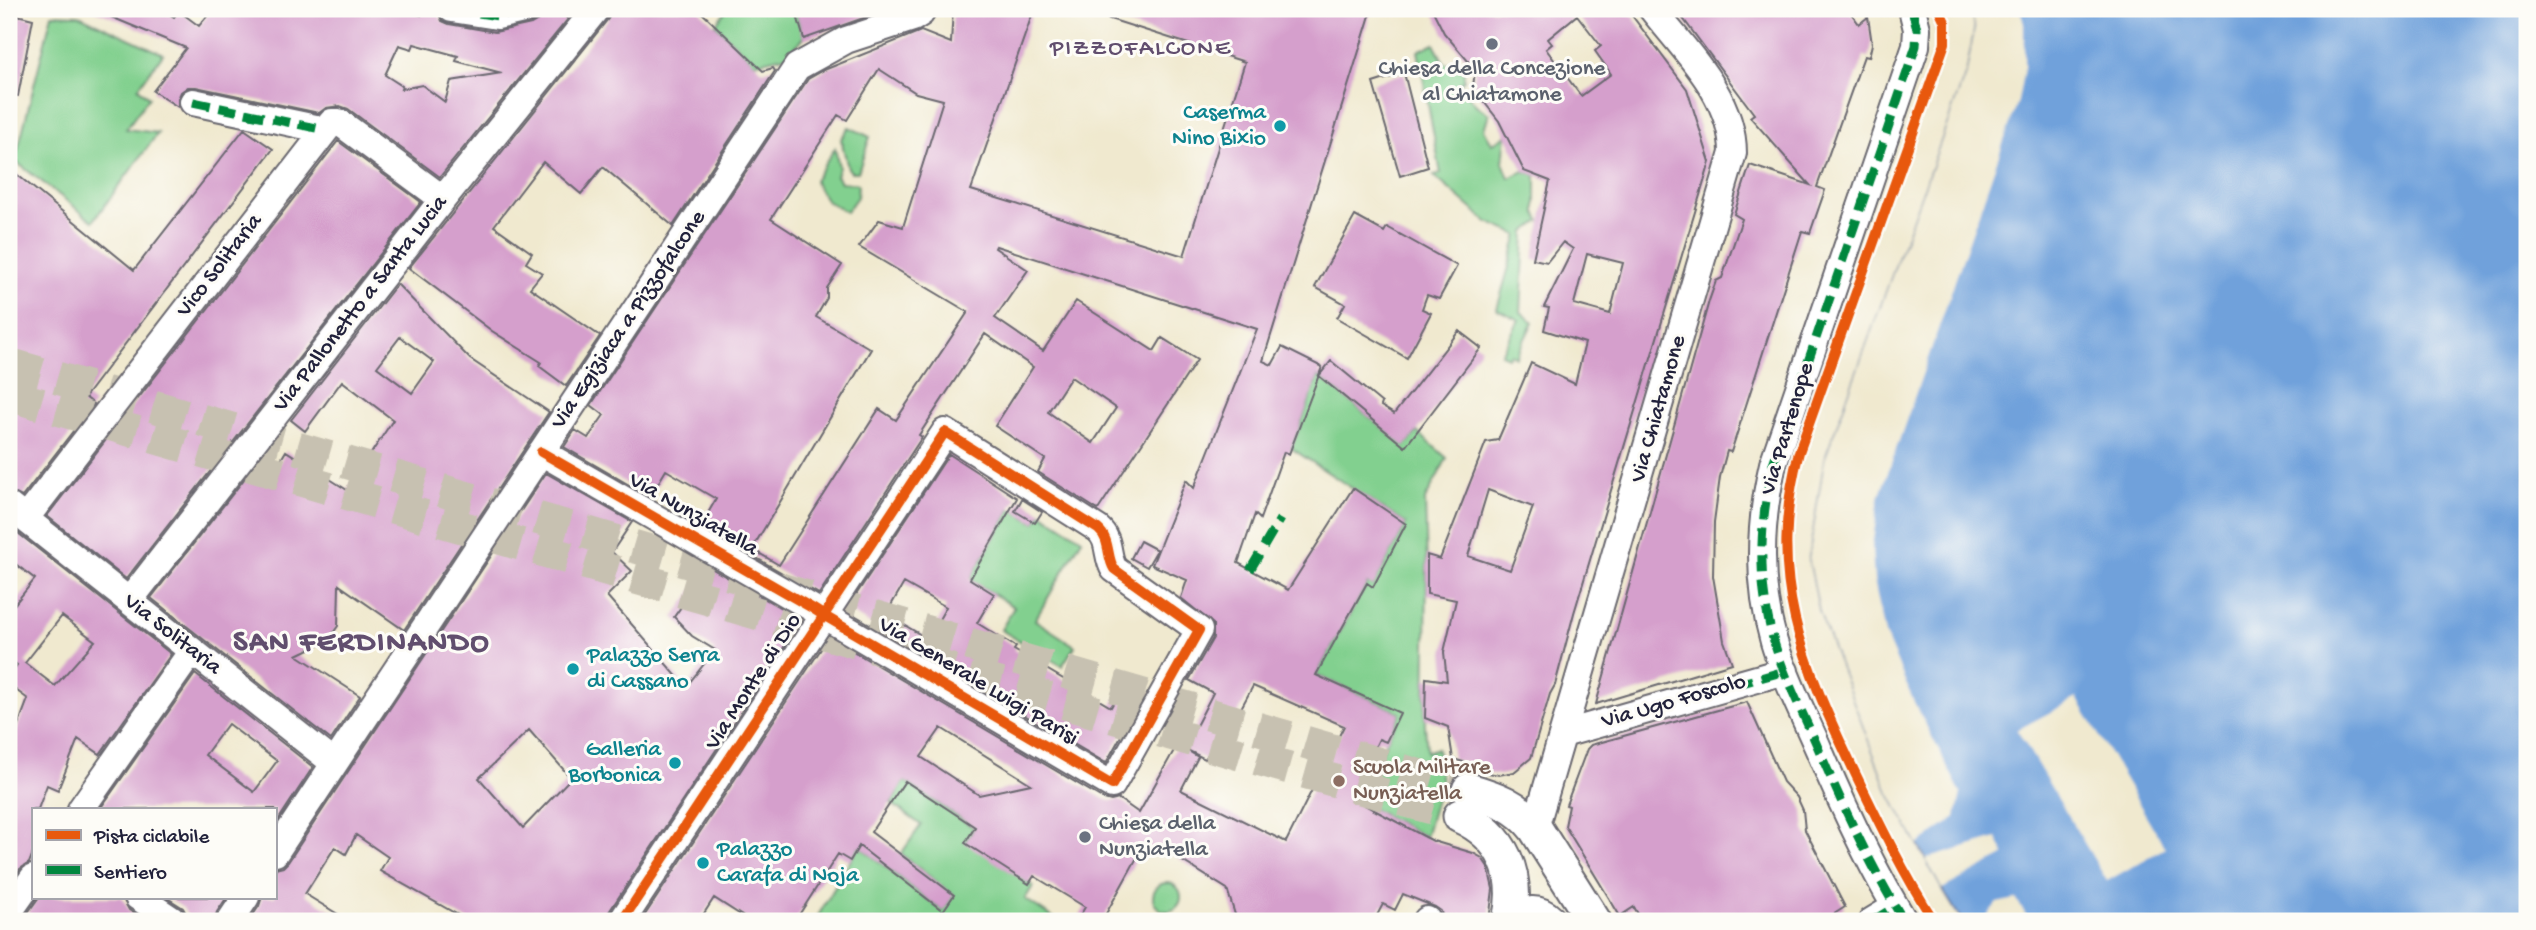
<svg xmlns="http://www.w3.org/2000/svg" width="2536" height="930" font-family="'Gochi Hand',sans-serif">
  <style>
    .green { fill: #82d08f; stroke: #527965; stroke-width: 2 }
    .water { fill: #70a1db; stroke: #49628b; stroke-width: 2 }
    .pier { fill: #f0e9cf }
    .building { fill: #d59fcc; fill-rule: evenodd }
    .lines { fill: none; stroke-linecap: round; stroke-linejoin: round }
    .major-tunnel { stroke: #c7c1b1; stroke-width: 33; stroke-dasharray: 33 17; stroke-linecap: butt }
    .minor-casing { stroke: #6a686f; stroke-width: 30 }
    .major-casing { stroke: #6a686f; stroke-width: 37 }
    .minor { stroke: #fff; stroke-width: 26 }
    .major { stroke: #fff; stroke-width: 33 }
    .quiet { stroke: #00873e; stroke-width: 9; stroke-dasharray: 18 9; stroke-linecap: butt }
    .cycleway-casing { stroke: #fdfcf7; stroke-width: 15 }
    .cycleway { stroke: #e8590c; stroke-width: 10 }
    .worship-dot { fill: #6b7280; stroke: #fdfcf7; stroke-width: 2.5 }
    .culture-dot { fill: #0f9aa8; stroke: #fdfcf7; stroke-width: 2.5 }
    .education-dot { fill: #8d6e63; stroke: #fdfcf7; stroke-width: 2.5 }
    .labels { text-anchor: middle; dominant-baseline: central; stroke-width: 6; stroke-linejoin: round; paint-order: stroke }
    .worship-label { font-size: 23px; fill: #5b616d; stroke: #fdfcf7 }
    .culture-label { font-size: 23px; fill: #0d838f; stroke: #fdfcf7; text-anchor: end }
    .street-label { font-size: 23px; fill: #22223b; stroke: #fdfcf7 }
    .education-label { font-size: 23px; fill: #785e54; stroke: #fdfcf7; text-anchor: start }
    .neighbourhood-label { font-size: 24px; letter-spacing: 2px; fill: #614e6e; stroke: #fdfcf7 }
    .district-label { font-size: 30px; font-weight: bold; letter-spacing: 2px; fill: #614e6e; stroke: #fdfcf7 }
  </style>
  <rect width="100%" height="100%" fill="#fdfcf7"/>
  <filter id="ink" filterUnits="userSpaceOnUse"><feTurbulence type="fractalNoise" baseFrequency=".0143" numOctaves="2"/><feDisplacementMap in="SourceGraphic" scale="14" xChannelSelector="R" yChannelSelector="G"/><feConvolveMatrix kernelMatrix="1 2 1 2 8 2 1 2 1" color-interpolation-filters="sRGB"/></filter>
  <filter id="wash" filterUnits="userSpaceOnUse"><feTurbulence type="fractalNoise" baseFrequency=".00686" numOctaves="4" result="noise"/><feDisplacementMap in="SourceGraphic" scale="28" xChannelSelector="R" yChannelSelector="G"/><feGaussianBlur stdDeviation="1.57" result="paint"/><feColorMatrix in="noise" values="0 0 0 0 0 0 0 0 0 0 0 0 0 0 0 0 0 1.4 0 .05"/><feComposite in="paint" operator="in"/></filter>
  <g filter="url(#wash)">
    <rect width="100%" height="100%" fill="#f0e9cf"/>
    <path class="green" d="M727,9H795L804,37L788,55L754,63L715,25Z
      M52,14L79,15L163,54L138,88L149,97L126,129L158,133L93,221L15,161Z
      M1434,43L1444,63L1464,69V80L1459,84L1476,105L1489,114L1484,129L1492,144L1506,135L1503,162L1509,178L1524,171L1536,175V212L1540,221L1525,232L1521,312L1533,322L1516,357L1510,354L1508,357L1501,354L1519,320L1497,309L1518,235L1487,222L1434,176L1441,174L1418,51Z
      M849,127L870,137L858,172H851L848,168L841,139Z
      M835,148L839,167L836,176L841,182L858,184L857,197L846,212L827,201L814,181Z
      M1319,376L1405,446L1417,432L1447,458L1425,500L1427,568L1425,725L1427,752L1437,748L1441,782L1425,837L1357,801L1400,713L1316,675L1367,583L1373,586L1406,524L1291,448Z
      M1011,509L1035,523L1041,513L1082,539L1035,620L1075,646L1062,666L1001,630L1014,607L973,581L972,575Z
      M905,781L974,828L966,842L1033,886L1025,899L1058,921H815L859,846L943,911L953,895L901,854L921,825L891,803Z
      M1153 897a14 14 0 1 1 28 0a14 14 0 1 1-28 0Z"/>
    <path class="water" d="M1969,9H2527V921H1962L1942,889L1887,788L1820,613L1809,558L1825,459L1967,71L1975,27Z"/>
    <path class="pier" d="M1969,9H2020L2024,24V68L2018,101L1879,498L1872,548L1874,580L1885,634L1914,702L1961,793L1956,817L1918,845L1887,788L1820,613L1809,558L1825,459L1967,71L1975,27Z
      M2077,698L2165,848L2107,881L2017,730Z
      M1997,838L2005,855L1942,889L1926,859Z
      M2016,899L2030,921H1987L1985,918L1997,903Z"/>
    <g id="blocks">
      <path class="building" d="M92,9H161L174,17L179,11L199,26L213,9H398L421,15V9H437L442,21L449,24L495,32L531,24L538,20L542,13L556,9L568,19L440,177L348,109L340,106L326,108L319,113L196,87H188L181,92L178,99V107L153,91L186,48ZM414,44L458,56L456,61L502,73L451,81L445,102L422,85L401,89L402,86L385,75L399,45L412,49Z
        M613,9H698L763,71L773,68L775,71L673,226L603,167L581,194L543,162L494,226L532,253L526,263L542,273L530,288L600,336L566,386L539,366L541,362L492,331L409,268L608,19Z
        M795,9H889L804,39Z
        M953,9H1034L971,190L1184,256L1245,62L1091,13V9H1372L1263,361L1272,365L1282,347L1322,367L1289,454L1284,452L1260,519L1255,514L1238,563L1288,590L1353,488L1406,524L1373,587L1367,583L1316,675L1400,713L1386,742L1379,739L1359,780L1366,783L1357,801L1433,841L1473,853L1482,858L1488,867L1493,889L1489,921H1443L1441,911L1435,907L1403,894L1395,910L1383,904L1374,921H1237L1227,889L1160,847L1139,854L1102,921H1077L1085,907L1034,876L1029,884L965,843L975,827L905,781L871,832L954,895L943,911L859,846L850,861L838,854L795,921H750L714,898L699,921H641L829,637L1104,799L1111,801L1119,799L1139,813L1177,745L1184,749L1213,693L1189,680L1213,638V624L1181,598L1187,580L1152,565L1186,480L1194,488L1257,329L996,246L995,248L1028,270L995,318L1043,351L1076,301L1154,351L1162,338L1197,360L1098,510L1038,472L1045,459L995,426L1033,367L985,334L919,435L922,437L819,594L727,541L731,535L704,520L716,499L666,470L650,497L564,447L575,430L588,438L604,415L591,405L808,79L824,70L921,31L951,43ZM879,69L916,93L943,100L903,227L879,220L859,247L968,312L896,420L879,409L779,565L752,549L871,349L816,317L827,298V288L842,265L771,219L838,115L847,120ZM1071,377L1116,408L1093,443L1048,412ZM1253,686L1344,726L1286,842L1181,790L1198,757L1185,749L1205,759L1215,742L1221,745ZM941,728L1031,784L979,795L921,757Z
        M1432,9H1627L1687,89L1710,162L1574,613L1555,685L1550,694L1531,758L1514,772L1499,775L1472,770L1474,765L1453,759L1448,727L1425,718L1426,678L1447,681L1444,652L1456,600L1427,594V555L1440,559L1486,442L1498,440L1531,363L1575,384L1585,343L1544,330L1549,308L1544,307L1573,249L1563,242L1547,262L1533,259L1550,181L1524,171L1499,121L1473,88L1475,69L1444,33ZM1577,15L1601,46L1595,51L1611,74L1581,96L1546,49L1552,44L1548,39ZM1587,254L1623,263L1610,314L1574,304ZM1488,490L1533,507L1510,570L1468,556Z
        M1676,9H1848L1859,24L1868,17L1872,44L1869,57L1864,56L1817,187L1825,190L1810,233L1802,231L1731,452L1727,451L1720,477L1714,522L1713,576L1724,641L1732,663L1596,704L1709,301L1716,281L1722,278L1742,219L1734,214L1750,165L1810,185L1750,117L1754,114Z
        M9,13L33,19L18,96L9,95Z
        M1404,73L1428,167L1400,176L1373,83Z
        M244,129L273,149L85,397L94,404L22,497L9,491V397L25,377L9,364V168L134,270Z
        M338,141L421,202L126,579L47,516Z
        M1355,216L1384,232L1387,227L1457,266L1439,299L1427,295L1422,309L1431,313L1407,358L1337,318L1345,304L1315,287Z
        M397,284L470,359L549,412L404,630L339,585L338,626L328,640L297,655L360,696L331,740L151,598L263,455L277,466L286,451L347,490L393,420L342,381L305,431L291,420ZM400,337L434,362L412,393L377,367Z
        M1459,331L1481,348L1405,447L1319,376L1331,361L1382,403L1381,406L1394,414Z
        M949,454L1017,498L970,579L994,594L977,623L1016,647L1014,650L1111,707L1116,698L1136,709L1106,763L846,610ZM904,583L946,607L928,639L886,614Z
        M546,473L632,522L612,552L632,571L607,596L686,687L715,650L692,636L674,617L709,567L802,620L609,912L606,921H469L380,871L388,857L356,835L346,854L335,847L305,894L349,921H249L259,906L262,897H275V869L283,867L288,862ZM529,730L571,778L523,828L479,778Z
        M1022,499L1042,512L1035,523L1015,511Z
        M9,526L171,654L100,754L78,739L58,790L47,785L38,809H33V853L29,863L20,869L9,885V727L16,731L28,699L9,685V676L17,665L9,658V611L35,579L9,559ZM62,616L95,641L55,686L25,663Z
        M1140,541L1157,550L1147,567L1131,558Z
        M195,674L313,767L275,825V809H100ZM228,724L277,761L254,792L205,755Z
        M1747,702L1783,782L1797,797L1803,810L1805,830L1845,907L1823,921H1642L1634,907L1620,916L1565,826L1569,806L1566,805L1587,749L1591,745Z
        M39,897H122L129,910L146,921H22Z
        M166,897H227L217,912L214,921H190L183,908Z"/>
    </g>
  </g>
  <g filter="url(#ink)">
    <use href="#blocks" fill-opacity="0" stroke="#6a686f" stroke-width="2"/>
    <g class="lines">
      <path class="major-tunnel" d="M9,364L1469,790
        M9,395L1243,755L1460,816"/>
      <defs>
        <path id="minor" d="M452,9L497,16L527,9
          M193,102L325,130
          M541,452L812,608L823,615L1112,785L1199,630L1114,569C1106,556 1111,540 1098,529L945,432L622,921
          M9,506L334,763
          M25,519L332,122H339L443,199
          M129,601L443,199L596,9
          M1563,734L1785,671
          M81,809L192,651
          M1535,828L1733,153C1733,96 1685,51 1652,9
          M275,853L797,67L846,40L913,18L921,13L923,9
          M138,897L174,921
          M9,912L33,878
          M230,921L246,897
          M1427,921V920
          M1872,921L1895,907
          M1904,921C1871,867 1844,809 1819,750C1804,715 1785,679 1774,642C1757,583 1759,524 1773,464L1916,46L1917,29L1912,9"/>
        <path id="major" d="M1469,790C1496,798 1517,805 1535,828L1594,921
          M1460,816C1504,836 1520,875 1509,921
          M1516,921C1526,912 1538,910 1549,921"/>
      </defs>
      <use href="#minor" class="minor-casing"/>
      <use href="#major" class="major-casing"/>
      <use href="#minor" class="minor"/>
      <use href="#major" class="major"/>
      <path class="quiet" d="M452,9L497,16L527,9
        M193,102L325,130
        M1250,570L1280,519
        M1735,685L1785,671
        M1427,921V920
        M1872,921L1895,907
        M1904,921C1871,867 1844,809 1819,750C1804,715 1785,679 1774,642C1757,583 1759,524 1773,464L1916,46L1917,29L1912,9"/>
      <defs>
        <path id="cycleway" d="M541,452L812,608L823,615L1112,785L1199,630L1114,569C1106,556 1111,540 1098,529L945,432L622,921
          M1934,921C1904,874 1880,825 1856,775C1802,662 1766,578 1799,452L1945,43V22L1939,9"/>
      </defs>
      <use href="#cycleway" class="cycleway-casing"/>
      <use href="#cycleway" class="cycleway"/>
    </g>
  </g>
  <g class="worship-dot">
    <circle cx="1492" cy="44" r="7"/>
    <circle cx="1085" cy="837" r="7"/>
  </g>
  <g class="culture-dot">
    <circle cx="1280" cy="126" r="7"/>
    <circle cx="573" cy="669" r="7"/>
    <circle cx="675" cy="763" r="7"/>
    <circle cx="703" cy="863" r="7"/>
  </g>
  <circle class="education-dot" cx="1339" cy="781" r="7"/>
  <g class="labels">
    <g class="worship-label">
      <text x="1492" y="69">Chiesa della Concezione<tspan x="1492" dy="26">al Chiatamone</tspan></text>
      <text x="1099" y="824" text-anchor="start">Chiesa della<tspan x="1099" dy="26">Nunziatella</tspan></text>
    </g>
    <g class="culture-label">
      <text x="1266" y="113">Caserma<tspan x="1266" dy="26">Nino Bixio</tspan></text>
      <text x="587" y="656" text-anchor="start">Palazzo Serra<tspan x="587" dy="26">di Cassano</tspan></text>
      <text x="661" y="750">Galleria<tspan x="661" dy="26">Borbonica</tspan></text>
      <text x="717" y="850" text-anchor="start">Palazzo<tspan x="717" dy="26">Carafa di Noja</tspan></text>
    </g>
    <g class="street-label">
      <text transform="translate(220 266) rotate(-52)">Vico Solitaria</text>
      <text transform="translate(361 304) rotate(-52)">Via Pallonetto a Santa Lucia</text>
      <text transform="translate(629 320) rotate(-56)">Via Egiziaca a Pizzofalcone</text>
      <text transform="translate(1659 409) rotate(-74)">Via Chiatamone</text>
      <text transform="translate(1788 429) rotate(-73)">Via Partenope</text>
      <text transform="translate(693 515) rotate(30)">Via Nunziatella</text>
      <text transform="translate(172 635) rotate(38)">Via Solitaria</text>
      <text transform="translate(754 682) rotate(-57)">Via Monte di Dio</text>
      <text transform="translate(978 682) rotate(31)">Via Generale Luigi Parisi</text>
      <text transform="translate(1674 702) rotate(-16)">Via Ugo Foscolo</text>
    </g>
    <g class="education-label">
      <text x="1353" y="768">Scuola Militare<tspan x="1353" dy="26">Nunziatella</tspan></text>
    </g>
    <g class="neighbourhood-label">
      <text x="1141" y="49">PIZZOFALCONE</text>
    </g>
    <g class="district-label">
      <text x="362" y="644">SAN FERDINANDO</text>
    </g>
  </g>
  <rect width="2536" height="930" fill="none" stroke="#fdfcf7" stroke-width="35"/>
  <rect x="32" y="808" width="245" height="91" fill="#fdfcf7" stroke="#a5a5ac" stroke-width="2"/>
  <rect x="46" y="830" width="35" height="10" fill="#e8590c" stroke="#a5a5ac" stroke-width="2"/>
  <text x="94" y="842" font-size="21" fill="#22223b">Pista ciclabile</text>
  <rect x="46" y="865" width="35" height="10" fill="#00873e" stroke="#a5a5ac" stroke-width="2"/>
  <text x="94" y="878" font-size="21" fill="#22223b">Sentiero</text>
</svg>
